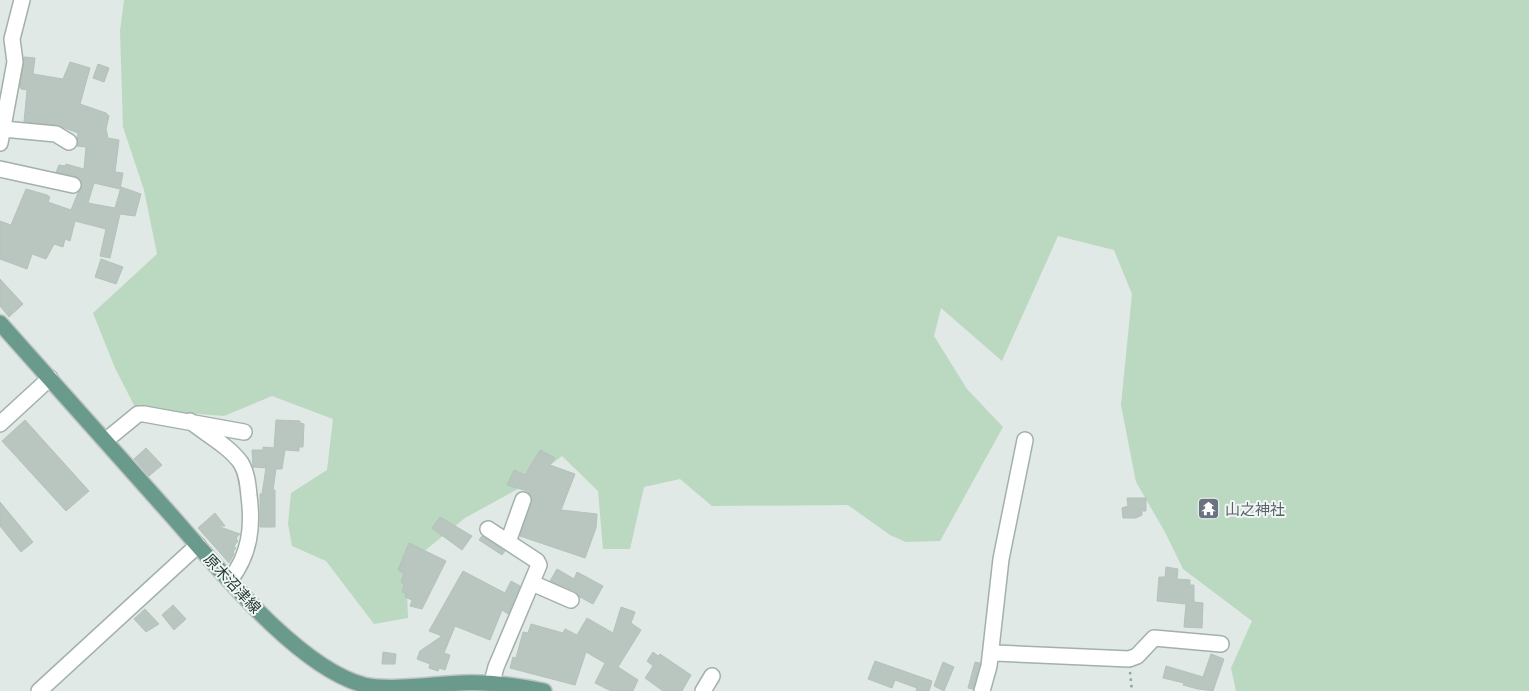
<svg xmlns="http://www.w3.org/2000/svg" width="1529" height="691" font-family="'Noto Sans','Noto Sans JP',sans-serif">
  <style>
    .green { fill: #bbd8c1 }
    .building { fill: #b9c6c0; stroke: #b3c2bb }
    .lines { fill: none; stroke-linecap: round; stroke-linejoin: round }
    .minor-casing { stroke: #a3b0ab; stroke-width: 18 }
    .major-casing { stroke: #bdc3c1; stroke-width: 18 }
    .path { stroke: #83aa9c; stroke-width: 2.5; stroke-dasharray: 2.5 4; stroke-linecap: butt }
    .minor { stroke: #fff; stroke-width: 15 }
    .major { stroke: #699a8b; stroke-width: 15 }
    .labels { text-anchor: middle; dominant-baseline: central; stroke-width: 4; stroke-linejoin: round; paint-order: stroke }
    .worship-label { font-size: 15px; fill: #5b616d; stroke: #f0f6f3; text-anchor: start }
    .street-label { font-size: 15px; fill: #223831; stroke: #f0f6f3 }
  </style>
  <rect width="100%" height="100%" fill="#e0e9e5"/>
  <path class="green" d="M124,0H1529V691H1236L1231,668L1252,621L1183,569L1165,532L1136,482L1121,405L1132,294L1114,250L1058,236L1002,361L941,308L934,336L967,389L1003,427L940,541L906,542L890,535L848,505L712,506L680,479L644,487L630,549H603L598,491L562,456L525,485L465,518L406,566L408,618L374,624L326,561L292,546L288,524L291,493L327,470L333,419L272,396L224,416L136,409L115,368L93,313L157,254L144,190L123,127L120,31Z"/>
  <path class="building" d="M24,57L35,58L33,74L63,79L70,62L90,68L80,104L106,113L109,116L106,129L108,138L119,140L115,172L123,173L120,189L94,183L88,203L115,208L121,187L141,194L135,216L120,214L110,258L100,256L106,229L75,221L70,241L65,239L63,247L54,244L46,259L32,254L27,269L0,259V221L11,225L26,189L47,195L50,197L48,202L71,210L82,183L75,176L56,172L59,165L65,166L66,164L84,169L86,147L77,146L78,133L57,125L24,122L27,90L21,89L20,87Z
    M98,64L109,68L104,82L93,78Z
    M101,259L123,267L116,284L95,277Z
    M0,279L23,304L9,317L0,306Z
    M25,420L89,491L66,511L2,441Z
    M276,420L300,421V423L304,424L303,447H299V451L285,450L282,469H276L273,490H275V527H260V494H262L266,468L253,467L252,450H263V447L274,448Z
    M146,448L162,465L149,476L134,459Z
    M540,450L555,458L550,465L575,474L561,510L597,514L596,528L585,558L520,536L532,498L527,491L507,485L514,470L525,475Z
    M1127,498H1146V511H1142V515L1136,518H1123L1122,508L1128,506Z
    M0,502L33,542L21,552L0,526Z
    M215,513L225,526H217L240,534L236,538L238,541L234,546L236,548L233,552L234,554L229,563L198,528Z
    M440,517L472,536L462,550L432,528Z
    M482,536L505,551L502,555L479,540Z
    M409,543L446,561L422,609L410,606L412,600L405,597L406,593L402,592L404,585L401,582L404,573L398,570Z
    M1166,567L1178,569L1177,579L1190,580V585H1194V602L1203,603L1202,628L1184,627L1186,604L1157,601L1159,577H1165Z
    M557,569L574,579L577,572L603,586L593,604L580,597L575,591L550,581Z
    M463,571L505,593L511,581L520,586L508,614L502,610L490,640L455,626L444,653L450,655L445,670L439,668L438,671L429,668L430,664L417,659L420,651L442,636L429,631Z
    M173,605L186,619L174,630L162,615Z
    M621,607L635,612L631,623L641,630L618,667L638,680L633,691H611L595,683L605,663L586,652L575,685L510,668L513,657L516,658L523,632L528,633L531,624L563,633L565,629L577,635L587,618L613,633Z
    M145,609L159,624L146,632L134,619Z
    M383,652L396,654L395,664H382Z
    M653,652L658,656L660,654L691,675L682,691H663L645,678L653,666L647,661Z
    M1211,654L1224,659L1213,691L1198,689L1183,685L1184,683L1163,678L1166,666L1203,677Z
    M875,661L932,681L929,691H916L917,688L895,680L892,688L868,679Z
    M943,662L954,667L944,691L934,686Z
    M975,662L980,663L973,689L968,688Z"/>
  <g class="lines">
    <defs>
      <path id="minor" d="M3,129L56,134L69,142
        M0,143L15,62L12,39L22,0
        M0,169L73,185
        M190,421C206,434 229,446 241,463C247,473 248,485 249,496C253,527 250,554 230,580
        M0,424L50,378
        M105,441L138,414H144L244,432
        M488,529L537,561L539,565L496,667L492,682
        M508,542L523,500
        M532,583L571,600
        M990,657L996,653L1129,659L1137,656L1154,638L1221,644
        M39,691L198,545
        M703,691L712,676
        M982,691L989,666L1001,559L1025,440"/>
      <path id="major" d="M0,323C55,384 109,445 163,506C211,559 295,667 364,685C393,691 432,684 462,683C490,682 516,685 544,691"/>
    </defs>
    <use href="#minor" class="minor-casing"/>
    <use href="#major" class="major-casing"/>
    <path class="path" d="M1130,672L1132,691"/>
    <use href="#minor" class="minor"/>
    <use href="#major" class="major"/>
  </g>
  <defs>
    <symbol id="temple-square" viewBox="-11 -11 22 22"><rect x="-9" y="-9" width="18" height="18" rx="4" fill="#6b7280" stroke="#f0f6f3"/><path d="M0-6L5-2H3V0L6.5 2.5H4V6H1.5V3h-3V6H-4V2.5H-6.5L-3 0V-2H-5Z" fill="#fff"/></symbol>
  </defs>
  <g fill-rule="evenodd">
    <use href="#temple-square" x="1196" y="496" width="25" height="25"/>
  </g>
  <g class="labels">
    <g class="worship-label">
      <text x="1225" y="509">山之神社</text>
    </g>
    <g class="street-label">
      <text transform="translate(233 583) rotate(47)">原木沼津線</text>
    </g>
  </g>
</svg>
